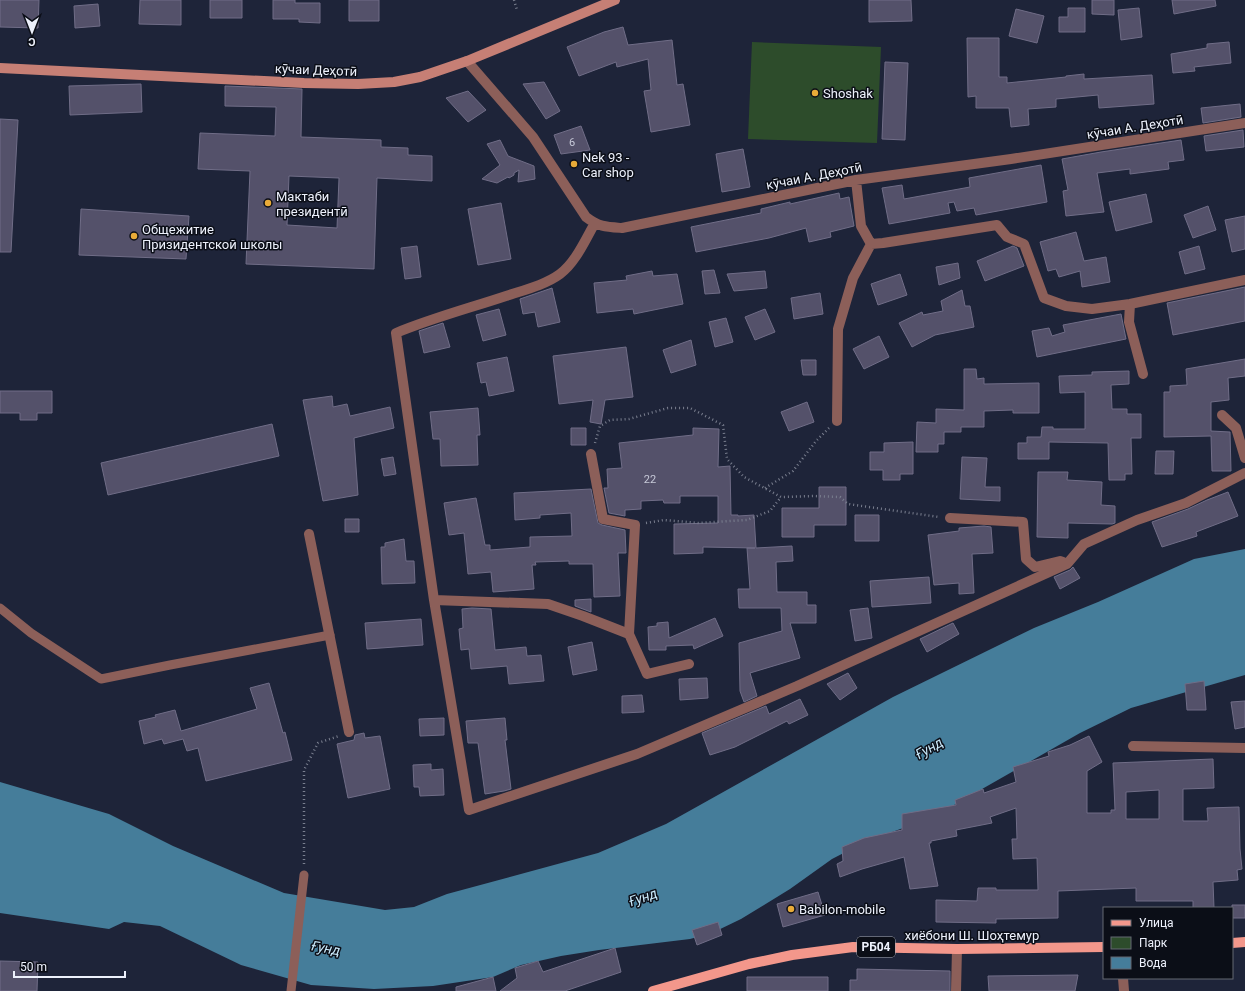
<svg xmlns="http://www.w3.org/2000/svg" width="1245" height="991" font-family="Roboto,sans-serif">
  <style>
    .green { fill: #2d4c2b }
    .water { fill: #457d9a }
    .building { fill: #54516a; stroke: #706d87; fill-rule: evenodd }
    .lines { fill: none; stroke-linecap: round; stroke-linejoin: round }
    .path { stroke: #7a7f8f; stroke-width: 2.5; stroke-dasharray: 1 3; stroke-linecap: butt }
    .service { stroke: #8c5f59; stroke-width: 9 }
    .minor { stroke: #8c5f59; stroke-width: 10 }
    .secondary { stroke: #c67f75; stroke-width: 10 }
    .primary { stroke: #f3978b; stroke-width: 10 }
    .poi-dot { fill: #e9ab38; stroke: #0b0e17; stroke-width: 1.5 }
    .labels { text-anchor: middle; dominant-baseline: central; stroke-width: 3; stroke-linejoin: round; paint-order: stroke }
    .number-label { font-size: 11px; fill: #c7c9d8 }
    .shield { fill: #0b0e17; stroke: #a9adb7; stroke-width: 1 }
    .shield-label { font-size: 12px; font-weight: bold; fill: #edf1fc }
    .street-label { font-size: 13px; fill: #edf1fc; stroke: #0b0e17 }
    .poi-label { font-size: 13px; fill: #edf1fc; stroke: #0b0e17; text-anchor: start }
    .water-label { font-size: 14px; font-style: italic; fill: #c9e9fa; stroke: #0b0e17 }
  </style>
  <rect width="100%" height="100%" fill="#1e2439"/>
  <path class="green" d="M752,42L881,47L877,143L748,139Z"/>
  <path class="water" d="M1245,549V675L1131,708L1080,733L954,805L922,821L865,842L832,859L790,889L741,919L712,933L690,939L599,950L561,956L521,965L493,977L433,986L374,989L311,985L241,965L160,926L124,922L109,929L0,913V782L109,814L173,846L284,893L385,910L414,907L447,894L598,853L666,824L893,697L1034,628L1098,602L1194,559Z"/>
  <path class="building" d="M0,0H39L38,28L0,27Z
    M140,0H181V25L139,24Z
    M210,0H242V18H210Z
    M273,0H295V3H320V23L299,22V19H273Z
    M349,0H379V21H349Z
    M869,0H911L912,21L869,22Z
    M1092,0H1114V15L1092,14Z
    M1172,0H1215L1216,6L1174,14Z
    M98,4L100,26L75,28L74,6Z
    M1068,8H1085V32H1059V17H1068Z
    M1139,8L1142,37L1121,40L1118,10Z
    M1016,9L1044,16L1037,43L1009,36Z
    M623,27L628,45L672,40L677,85L683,84L690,125L651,132L644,91L651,90L648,59L617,67L616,62L579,76L567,47L604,32Z
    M967,38H999V77H1007V83L1066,77V76L1084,74V79L1152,75L1154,104L1099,108L1098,95L1056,99V107L1028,109L1029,125L1011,127L1009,108H976V96L968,97Z
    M1229,42L1231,63L1194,67L1195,71L1173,73L1171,54L1207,48V44Z
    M885,62L908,63L905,140L882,139Z
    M544,82L560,111L546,119L523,84Z
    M141,84L142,112L70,115L69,86Z
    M225,86L302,89L301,137L381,140V147L408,148V155L432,156V181L377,178L374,269L246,264L250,171L198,169L200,133L275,136L276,107L225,106ZM289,176L339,178L337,228L287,225Z
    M468,91L486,110L468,122L446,98Z
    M1240,104L1241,117L1203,123L1201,108Z
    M0,119L18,120L11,252H0Z
    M581,126L590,150L561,154L554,135Z
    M1243,130L1244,147L1206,151L1204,136Z
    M500,140L508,156L534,166L535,179L518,182L519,170L514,173V175L509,178L508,177L497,183L482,179L500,165L487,144Z
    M1181,140L1184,160L1168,162L1169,169L1130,174V169L1097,173L1104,212L1066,216L1063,191L1068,190L1062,159L1101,152Z
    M743,149L750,187L722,192L716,154Z
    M1041,165L1047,202L976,215L974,208L957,211L954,202L948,203L950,213L889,224L882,188L902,185L904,199L970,187L969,178Z
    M839,193L840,199L849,197L854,226L830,232L831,237L809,242L806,228L769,238L696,252L691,227L761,213V209L790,202V204Z
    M1146,194L1152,222L1116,231L1109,202Z
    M501,203L511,259L478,265L468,209Z
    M1208,206L1216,230L1193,238L1184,215Z
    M81,209L189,216L186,259L79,255Z
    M1245,216V249L1232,252L1225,220Z
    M1076,232L1084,261L1106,257L1110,282L1082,287L1080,271L1059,277L1056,269L1048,271L1040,242Z
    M417,246L421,277L405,279L401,248Z
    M1013,246L1017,248L1024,266L985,281L977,261Z
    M1199,246L1205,269L1185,274L1179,252Z
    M958,263L960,278L939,285L936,267Z
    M714,270L720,293L705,294L702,271Z
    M652,271L653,276L677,274L683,304L634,314L633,309L597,313L594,283L627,280L626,276Z
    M765,271L767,288L734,291L727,274Z
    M900,274L907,295L878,305L871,284Z
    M1245,287V321L1173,335L1167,303Z
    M552,288L560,322L538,327L535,312L523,314L520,299Z
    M962,290L965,306H970L974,327L935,335L912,347L899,323L922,312L923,315L943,311L941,301Z
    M820,293L823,314L794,319L791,298Z
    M499,309L506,335L483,341L476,315Z
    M765,309L775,332L755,340L745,317Z
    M1121,314L1126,339L1037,357L1032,331L1049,328L1052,336L1065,332L1063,325Z
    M726,318L733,342L715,347L709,322Z
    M443,323L450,347L424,353L419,331Z
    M879,336L889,357L864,369L853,349Z
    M691,340L696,365L671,373L663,350Z
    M626,347L633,397L605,400L601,424L590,422L593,400L559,404L553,356Z
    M507,357L514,391L489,396L486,382L481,383L477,363Z
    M1245,359V376L1228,378L1229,400L1211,402V431L1230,432L1231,471H1212L1211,436L1164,437V392H1170V386L1187,385L1186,369Z
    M801,360H816V375H803Z
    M964,369H976L977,379L984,378V384L1039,383V413H1013V410L984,411V427H961V432H944V444H938V452H916L917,422L936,423V409L964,410Z
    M1129,371V384L1111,385L1112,409H1127V414H1141V438H1131L1132,474H1125V480H1109L1108,443L1049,442V459H1018V443H1027V437H1041L1042,427H1053V429H1085V392L1060,393L1059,376L1092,375V372Z
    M0,391H52V413H37V420H20V413H0Z
    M332,396L333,407L347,404L350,416L390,407L394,428L354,438L358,495L323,501L303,400Z
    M807,402L814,422L789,431L781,412Z
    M478,408L480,435H477L478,465L441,466L440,439H433L430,412Z
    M272,424L279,456L108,495L101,463Z
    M571,428H586V445H571Z
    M693,428L719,429L718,467L730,466L731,515H738V516L754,515L756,548L792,546L793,561L776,562L777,592H807V605H816V623H790L800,658L750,673L757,696L744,702L740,691L739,643L782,631L781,608H739L738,589H750L747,548H755L703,547V553L674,554V524L718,523V496H680V503H664L663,500L641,501V509L625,510V516L609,513L604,488H608L607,469L622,468L619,443L693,435Z
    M913,442V474H900V480H883V470H870V452H884V443Z
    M1156,451H1174L1173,474H1155Z
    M393,457L396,474L384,476L381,459Z
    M962,457L987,458L985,487H1000V501L960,499Z
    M1038,472H1068L1067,480L1102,482L1101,505L1115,506V523L1112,524L1068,523V538L1037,537Z
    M819,487H846V525H814V537H782V508H819Z
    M591,489L598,523L602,525L625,530L626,553H618L620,596L594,597L593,564H569V561L535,562L536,565H532L534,589L493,592L491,572L468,574L464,533L449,535L444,503L476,498L485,545H490V550L530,547V537L572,536L571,513L540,515V518L515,520L514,493Z
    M1228,492L1238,516L1196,532L1197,536L1162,547L1152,522L1188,509L1207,500Z
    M855,515H879V541H855Z
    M345,519H359V532H345Z
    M984,526L991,527L993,553L972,554L974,593L959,594V583L934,585L928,535L959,531V528Z
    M404,539L406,561H414L415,583L382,584L381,547H385V543Z
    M1073,567L1080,578L1060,589L1054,577L1070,570Z
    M929,577L931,603L872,607L870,581Z
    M591,599V612L575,606V600Z
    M472,608L491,609L495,650L526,647L527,656L541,655L544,681L509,684L507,666L471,669L469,649L461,650L459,629L463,628L462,609Z
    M868,608L872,638L855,641L850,610Z
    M715,618L723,636L694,649L693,645L666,646V650H649L648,627L657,626V623L668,622L669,638Z
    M421,619L423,645L367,649L365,623Z
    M953,623L959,634L927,652L920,639Z
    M592,642L597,670L573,675L568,647Z
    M848,673L857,688L840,700L827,684Z
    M707,678L708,698L680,700L679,679Z
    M1204,681L1206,710H1187L1185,684Z
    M269,683L283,733L285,732L292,760L206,781L198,748L187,751L183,739L164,744L162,739L144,744L139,721L156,717L155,715L175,710L181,731L257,709L250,688Z
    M642,695L644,712L622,713V696Z
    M800,699L808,715L789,724L787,721L735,747L710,755L702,733L766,706L769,714Z
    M1245,701V727L1235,729L1231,702Z
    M444,718V735L420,736L419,719Z
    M505,718L507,740H505L511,789L504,791L485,794L478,743H468L466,721Z
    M364,733L365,738L380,736L390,789L348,798L337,744L354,740L355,735Z
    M1089,736L1102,762L1087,771V813H1111V810H1115L1113,763L1213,759L1214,788L1183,789V821H1208L1207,808L1239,807L1240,849L1242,869L1237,870L1238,880L1213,882L1214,908H1193V901H1136V888L1058,891V918L996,919V923L936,922V900L977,901L978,888H996V890H1038L1037,858L1013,859L1012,839H1017L1016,808L990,817L992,823L956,830L957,836L931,841V843H929L938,886L910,889L904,857L862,869L840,877L837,864L843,861L842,847L864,838L902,830V814L956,805L955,800L983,789L984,793L1016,782L1013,767L1049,756L1048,752L1070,745ZM1159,790V819H1126V792Z
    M431,764V770L443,769L444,795L420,796L419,787H414L413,765Z
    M818,892L825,915L783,927L777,904Z
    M1232,905H1245V918H1232Z
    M718,922L722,935L697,945L692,930Z
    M615,948L621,972L565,991H500L517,978L515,968L538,961L543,972Z
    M0,961L38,962L37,991H0Z
    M857,969L950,971V991H850V980H857Z
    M1078,975L1075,991H989L988,976Z
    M493,977L496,991H456V987Z
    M747,977H828V991H747Z"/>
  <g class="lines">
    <path class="path" d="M514,0L517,10
      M595,443L600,426L610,420L629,419L668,408H690L723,425L727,459L744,477L781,497L813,496L840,497L848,504L939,517
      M765,488L793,471L816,441L829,428
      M646,523L664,520L699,523L747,520L770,511L781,497
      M304,864V770L318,743L339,736"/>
    <path class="service" d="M0,608L31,633L101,679L170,665L330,635
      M291,991L304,875"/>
    <path class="minor" d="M467,61L533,137L586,217C599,227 606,227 622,228L856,180L1011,159L1245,123
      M595,223C585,240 576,262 560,274C545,285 524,290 506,296C470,308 432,318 396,333L434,600L469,810L637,754L797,686L1067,564L1084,544L1137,520L1186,503L1245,473
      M871,244L883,243L997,225L1007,237L1024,244L1044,298L1066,306L1092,309L1130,304L1245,280
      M1130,304L1129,322L1143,374
      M1222,415L1236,428L1245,458
      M837,421L838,329L853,278L871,244L861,226L856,180
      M591,454L603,519L635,525L629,634L647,674L689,664
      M950,518L1023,522L1026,559L1035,567L1060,561L1063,562
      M309,534L349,732
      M434,600L548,604L583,616L629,634
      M1133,746L1245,748
      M1123,978L1124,991
      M956,991L957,949"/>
    <path class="secondary" d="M0,68L304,83L358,84L394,82L420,77L467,61L615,0"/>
    <path class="primary" d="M1232,943L1245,942
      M653,991L749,964L792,955L853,947L957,949L1104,947"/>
  </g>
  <g class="poi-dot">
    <circle cx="815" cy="93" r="4"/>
    <circle cx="574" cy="164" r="4"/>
    <circle cx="268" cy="203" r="4"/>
    <circle cx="134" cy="236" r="4"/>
    <circle cx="791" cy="909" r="4"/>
  </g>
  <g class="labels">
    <g class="number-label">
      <text x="572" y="142">6</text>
      <text x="650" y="479">22</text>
    </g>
    <rect class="shield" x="857" y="937" width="38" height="20" rx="3"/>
    <g class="shield-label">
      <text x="876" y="947">РБ04</text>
    </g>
    <g class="street-label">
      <text transform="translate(316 70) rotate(2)">кӯчаи Деҳотӣ</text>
      <text transform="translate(1135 127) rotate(-9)">кӯчаи А. Деҳотӣ</text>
      <text transform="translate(814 176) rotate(-11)">кӯчаи А. Деҳотӣ</text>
      <text x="972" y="935">хиёбони Ш. Шоҳтемур</text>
    </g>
    <g class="poi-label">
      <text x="823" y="93">Shoshak</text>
      <text x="582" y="157">Nek 93 -<tspan x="582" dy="15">Car shop</tspan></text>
      <text x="276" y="196">Мактаби<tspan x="276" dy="15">президентӣ</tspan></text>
      <text x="142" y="229">Общежитие<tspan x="142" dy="15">Призидентской школы</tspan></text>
      <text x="799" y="909">Babilon-mobile</text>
    </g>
    <g class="water-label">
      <text transform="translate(929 748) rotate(-30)">Ғунд</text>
      <text transform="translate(643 897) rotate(-19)">Ғунд</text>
      <text transform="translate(326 948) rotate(11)">Ғунд</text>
    </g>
  </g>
  <rect x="1103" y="907" width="130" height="72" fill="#0b0e17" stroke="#656973"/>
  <rect x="1111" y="920" width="20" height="6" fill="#f3978b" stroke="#656973"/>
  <text x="1139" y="927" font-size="12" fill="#edf1fc">Улица</text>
  <rect x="1111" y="937" width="20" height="12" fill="#2d4c2b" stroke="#656973"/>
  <text x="1139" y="947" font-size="12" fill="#edf1fc">Парк</text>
  <rect x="1111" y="957" width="20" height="12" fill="#457d9a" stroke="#656973"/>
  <text x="1139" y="967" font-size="12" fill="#edf1fc">Вода</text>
  <g transform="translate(32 32) rotate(180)" stroke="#0b0e17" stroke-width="3" paint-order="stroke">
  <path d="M0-3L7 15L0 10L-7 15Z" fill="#edf1fc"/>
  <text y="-6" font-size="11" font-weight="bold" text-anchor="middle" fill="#edf1fc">С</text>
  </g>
  <path d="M14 971v6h111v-6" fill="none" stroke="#edf1fc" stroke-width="2"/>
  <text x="20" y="971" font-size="12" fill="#edf1fc" stroke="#0b0e17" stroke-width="3" paint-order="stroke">50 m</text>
</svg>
